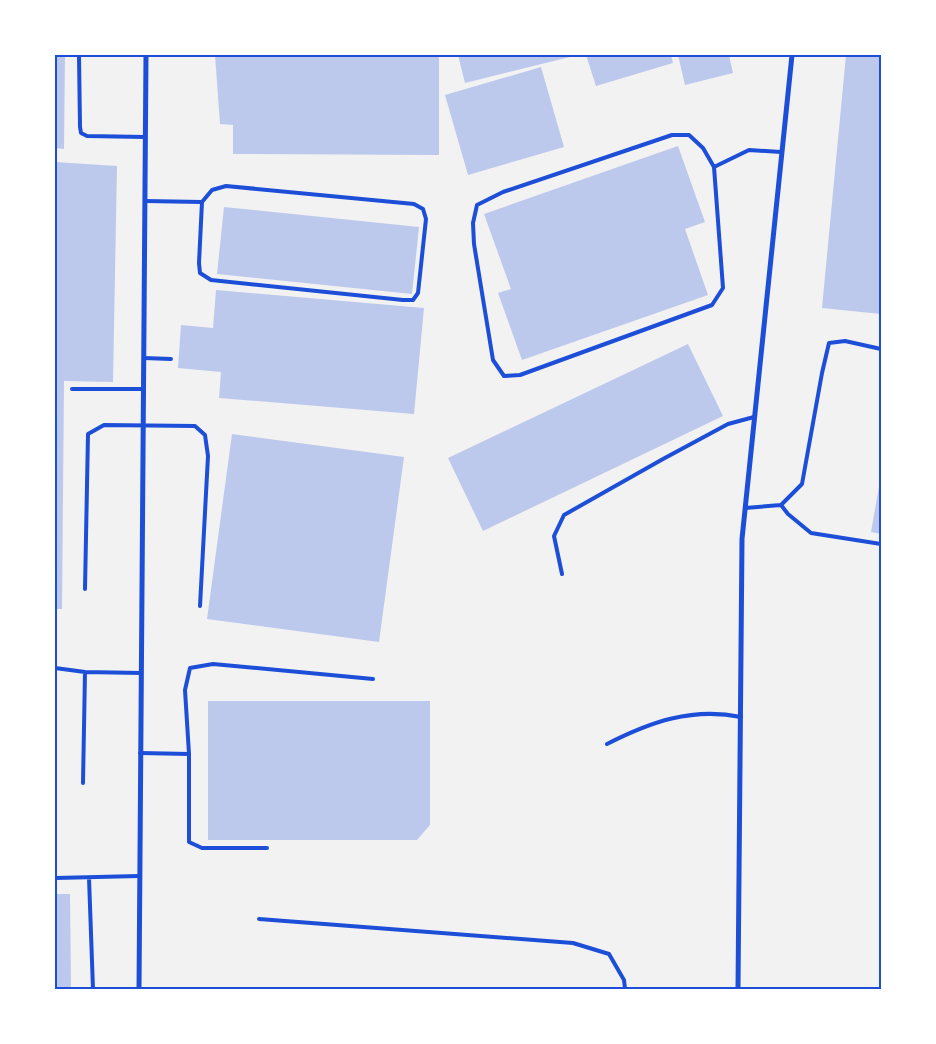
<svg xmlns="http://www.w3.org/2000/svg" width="936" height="1044" font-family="'Space Grotesk',sans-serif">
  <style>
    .building { fill: #bdc9ec }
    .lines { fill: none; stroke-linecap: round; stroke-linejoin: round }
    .service { stroke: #1d4ed8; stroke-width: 4 }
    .minor { stroke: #1d4ed8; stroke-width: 5 }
    .neatline { fill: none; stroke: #1d4ed8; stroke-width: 2 }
  </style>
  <rect width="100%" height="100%" fill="#f2f2f2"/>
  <path class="building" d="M55,55H65L64,149L55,148Z
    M215,55H439V155L233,154V125L220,124Z
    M458,55H574V56L465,83Z
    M586,55H671L673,63L596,86Z
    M678,55H729L733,73L685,85Z
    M846,55H881V314L822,308Z
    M541,67L564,147L468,175L445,95Z
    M678,146L705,222L685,229L708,295L522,360L498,293L511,289L484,214Z
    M55,162L117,166L113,382L64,381L62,609H55Z
    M224,207L419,227L412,294L217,274Z
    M216,290L424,308L414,414L219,398L221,372L178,368L181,325L213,328Z
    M688,344L723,416L483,531L448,458Z
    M232,434L404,457L379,642L207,619Z
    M880,481H881V534L871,532Z
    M208,701H430V825L417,840H208Z
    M55,894H70L71,989H55Z"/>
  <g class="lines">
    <path class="service" d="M79,55L80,127L81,133L87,136L145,137
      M714,167L703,148L689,135H672L503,192L477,205L473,223L474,244L493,360L504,376L520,375L712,305L723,288L714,167L749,150L781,152
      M226,186L414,204L423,209L426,219L418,293L413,300H403L211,280L200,273L199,263L202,202L212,190Z
      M145,201L202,202
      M144,358L171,359
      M72,389H143
      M781,505L788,514L811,533L881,544
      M745,508L781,505L802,484L822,373L829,343L845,341L881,349
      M562,574L554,536L564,515L663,459L728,424L754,417
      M85,589L88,434L104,425L195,426L205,435L208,456L200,606
      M55,668L85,672L141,673
      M607,744C650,722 692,707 741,717
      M140,753L189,754L185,690L190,668L213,664L373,679
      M189,754V842L202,848H267
      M83,783L85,672
      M55,878L139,876
      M89,878L93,989
      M259,919L573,943L609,954L624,980L625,989"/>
    <path class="minor" d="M139,989L146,55
      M738,989L742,539L792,55"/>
  </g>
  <rect width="936" height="1044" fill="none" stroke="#ffffff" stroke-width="112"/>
  <rect x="56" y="56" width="824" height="932" class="neatline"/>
</svg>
